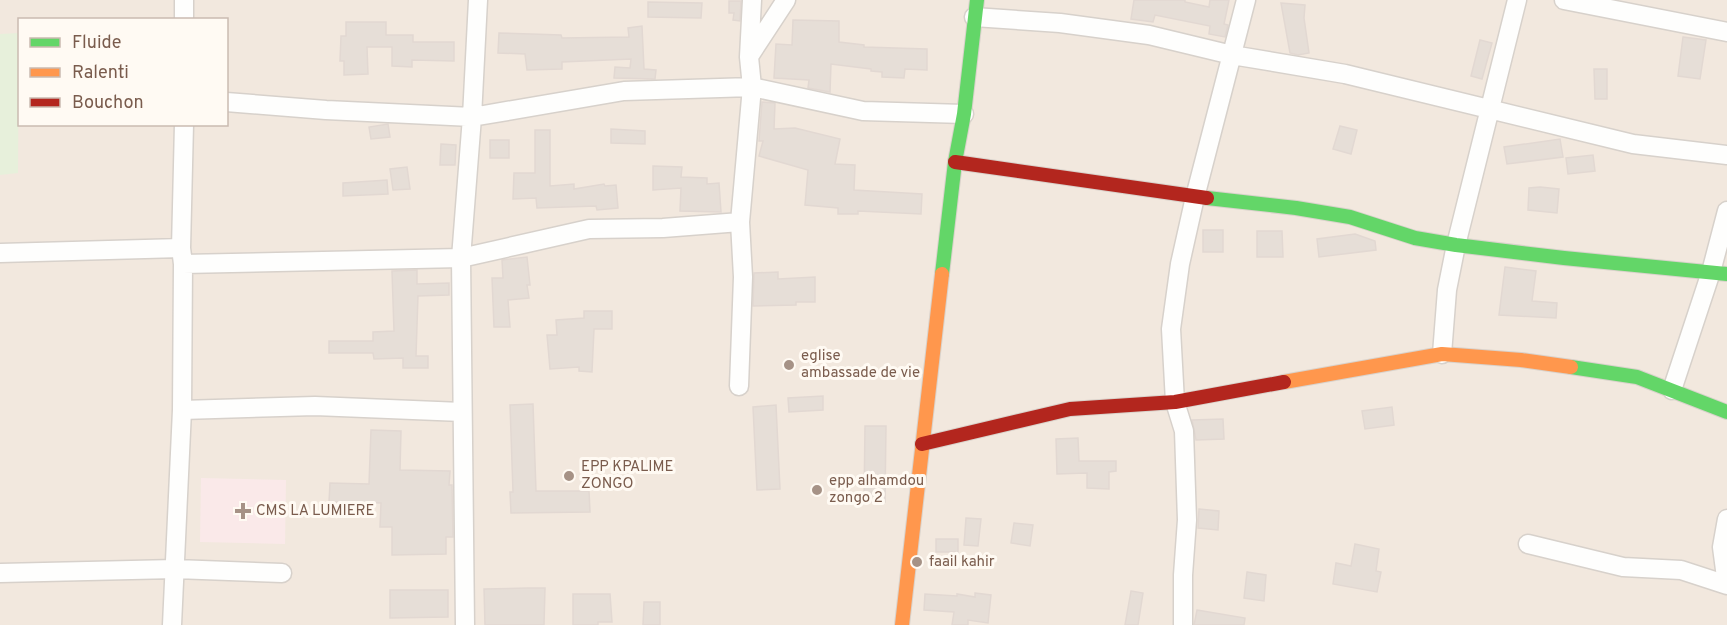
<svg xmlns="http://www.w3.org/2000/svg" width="1727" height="625" font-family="Overpass,sans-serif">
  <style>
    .residential { fill: #f2e8de; fill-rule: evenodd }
    .medical { fill: #fae9e9 }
    .green { fill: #e7f0db }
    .building { fill: #e6ded7; stroke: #e2d8d2; stroke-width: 1.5 }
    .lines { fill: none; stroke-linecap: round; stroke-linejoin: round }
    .street-casing { stroke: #d7d1cb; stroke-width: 21 }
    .fast-casing { stroke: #d9d2cb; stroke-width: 16 }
    .slow-casing { stroke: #d9d2cb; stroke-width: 16 }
    .jam-casing { stroke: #d9d2cb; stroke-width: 16 }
    .street { stroke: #fefefd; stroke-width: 18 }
    .fast { stroke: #63d668; stroke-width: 14 }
    .slow { stroke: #ff974d; stroke-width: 14 }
    .jam { stroke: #b3261e; stroke-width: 14 }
    .poi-dot { fill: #a69286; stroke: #fffaf3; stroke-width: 2 }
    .labels { text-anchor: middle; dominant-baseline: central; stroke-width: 6; stroke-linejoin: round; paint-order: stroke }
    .poi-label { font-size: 15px; fill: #7a5c4d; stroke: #fffaf3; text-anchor: start }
  </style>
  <rect width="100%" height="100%" fill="#f9f5f0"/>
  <path class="residential" d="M0,0H1727V625H0ZM20,20H226V124H20Z"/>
  <path class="medical" d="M201,478L286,480L285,544L200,542Z"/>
  <path class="green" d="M19,33L18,173L0,175V34Z"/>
  <path class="building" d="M1134,0H1185V2L1209,7L1210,0H1229L1224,24L1228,25L1225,37L1209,34L1210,26L1155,15L1153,22L1131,19Z
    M729,1H741L740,21L733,20L734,13H729Z
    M648,2L702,3L701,18L648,17Z
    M1281,3L1305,5L1304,18L1309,53L1298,55L1290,53Z
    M793,20L839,21V42L864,45V47L927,49V70L905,69L904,78L882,77V72L871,71V69L831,64L830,92L808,88L809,80L774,78L776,44L792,45Z
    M346,22H386V35H413V42H454V61L412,60V67L392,66V47H367L368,74L344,75V61H340L341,36H346Z
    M642,26L644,69L656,70L655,79L614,78L615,67L630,68L631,59L562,62V69L527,70L525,54L498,53L499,33L561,35L562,38L629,37L628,28Z
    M1683,37L1706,40L1700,79L1678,76Z
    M1480,40L1492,43L1482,79L1471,76Z
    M1594,69H1607V99H1595Z
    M762,102L775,103L774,129L795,128L840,139L835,164L855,165L854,190L922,194L921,214L858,211V214H838V208L805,205L808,170L759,156L763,141H759Z
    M388,124L390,137L371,139L369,127Z
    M1340,126L1357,130L1351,154L1333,149Z
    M611,129L645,131V144L611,143Z
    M535,130H550V186L574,184V189L604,184L605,186L616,185L618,208L597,210L596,206L537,208L536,198L513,199L514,173H535Z
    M1560,139L1563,157L1507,164L1504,147Z
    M490,140H509V158H490Z
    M441,144L456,145L455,165H440Z
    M1593,155L1595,171L1568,174L1566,158Z
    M653,166L682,167L681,177L707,178V184L719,183L721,212L680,211L681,188L653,190Z
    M407,167L410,189L393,190L390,169Z
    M387,180L388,194L343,196V183Z
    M1540,187L1559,189L1557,213L1528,210L1529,188Z
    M1203,230H1223V252H1203Z
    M1257,231H1282L1283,257H1257Z
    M1355,234L1375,241L1376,250L1319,257L1317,239Z
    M527,257L530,285H527L529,298L508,300L510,327H494L492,278H503L502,260Z
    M1505,267L1536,271L1532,301L1557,303L1556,318L1499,315Z
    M417,270V284L449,283V295L418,296L416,356H428V368H403V358L374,359L373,353H329V341H373V332L394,331L392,271Z
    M778,272V279L815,277V302H796V305L753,306L754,273Z
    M584,311H612V329H594L592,372L579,371V367L550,369L547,335H557L556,320L584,318Z
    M823,396V410L789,412L788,398Z
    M533,404L536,491H589L590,512L511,513L510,492H513L510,405Z
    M776,405L780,489L757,490L753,407Z
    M1392,407L1394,425L1365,429L1362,411Z
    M1223,419L1224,439L1196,440L1192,420Z
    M865,426H886L885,502H864Z
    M371,430L401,431L400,470L450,471L449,485H452L453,537H446V554L392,555V527H380L381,503L329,502L330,483L369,484Z
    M1078,438L1079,461H1116V471L1109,472V489L1087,488V473L1057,474L1056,439Z
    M1199,509L1219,511L1218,530L1198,528Z
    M966,518L981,519L978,546L964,545Z
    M1014,523L1033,525L1030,546L1011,543Z
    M936,539H958V552H936Z
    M1355,544L1379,549L1376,571L1381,572L1377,592L1333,584L1336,563L1351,566Z
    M1247,572L1266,575L1264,601L1244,598Z
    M528,588H545L544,625H485L484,589Z
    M390,590H448V617L390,618Z
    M1131,591L1143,593L1138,625H1125Z
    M975,593L991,595L988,623L968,620V625H952L954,612L924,610L925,594L957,596V594L975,597Z
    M573,594H610L612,622H598V625H573Z
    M644,602H660V625H643Z
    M1197,610L1245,618L1244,625H1194Z"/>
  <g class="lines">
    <defs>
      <path id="street" d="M184,0V20
        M1564,0L1727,32
        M974,17L1060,23L1149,35L1232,55L1345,74L1633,144L1727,155
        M750,55L786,0
        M226,102L326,110L472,117L624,91L752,87L863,111L964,114
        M0,253L181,248
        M183,264L461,258L589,229L663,228L740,222
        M1442,354L1447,290L1456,245L1517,0
        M739,386L743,277L740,222L752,87L749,57L752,0
        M1672,390L1711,272L1727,211
        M182,410L315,406L462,412
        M1528,544L1623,567L1681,570L1727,585L1722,547L1727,519
        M0,573L175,569L282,573
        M172,625L182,410L183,264L181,248L184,124
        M465,625L461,258L472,117L478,0
        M1183,625V575L1187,520L1184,431L1175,402L1171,329L1180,264L1195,197L1246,0"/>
      <path id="fast" d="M1207,198L1296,208L1350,217L1415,238L1456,245L1564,258L1727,274
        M942,274L955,162L964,114L977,0
        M1571,367L1637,377L1727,412"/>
      <path id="slow" d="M1284,382L1442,354L1521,360L1571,367
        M902,625L942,274"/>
      <path id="jam" d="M955,162L1207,198
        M922,444L1070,409L1175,402L1284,382"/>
    </defs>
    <use href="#street" class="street-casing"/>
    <use href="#fast" class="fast-casing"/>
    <use href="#slow" class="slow-casing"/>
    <use href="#jam" class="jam-casing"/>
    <use href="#street" class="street"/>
    <use href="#fast" class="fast"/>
    <use href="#slow" class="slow"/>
    <use href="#jam" class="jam"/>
  </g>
  <g class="poi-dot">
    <circle cx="789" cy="365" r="6"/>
    <circle cx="569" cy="476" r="6"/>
    <circle cx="817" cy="490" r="6"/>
    <path d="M240 502h6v6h6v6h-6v6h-6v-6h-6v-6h6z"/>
    <circle cx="917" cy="562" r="6"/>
  </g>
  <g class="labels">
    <g class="poi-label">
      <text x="801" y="356">eglise<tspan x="801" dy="17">ambassade de vie</tspan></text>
      <text x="581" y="467">EPP KPALIME<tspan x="581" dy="17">ZONGO</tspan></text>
      <text x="829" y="481">epp alhamdou<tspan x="829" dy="17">zongo 2</tspan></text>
      <text x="256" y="511">CMS LA LUMIERE</text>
      <text x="929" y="562">faail kahir</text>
    </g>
  </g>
  <rect x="18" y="18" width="210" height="108" fill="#fffaf3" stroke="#cabbb1" stroke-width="1.5"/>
  <rect x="30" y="38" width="30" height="9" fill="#63d668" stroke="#cabbb1" stroke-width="1.5"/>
  <text x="72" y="48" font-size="18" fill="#7a5c4d">Fluide</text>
  <rect x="30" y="68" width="30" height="9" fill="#ff974d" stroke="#cabbb1" stroke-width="1.5"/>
  <text x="72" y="78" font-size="18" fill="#7a5c4d">Ralenti</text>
  <rect x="30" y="98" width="30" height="9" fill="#b3261e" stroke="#cabbb1" stroke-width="1.5"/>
  <text x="72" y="108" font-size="18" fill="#7a5c4d">Bouchon</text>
</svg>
